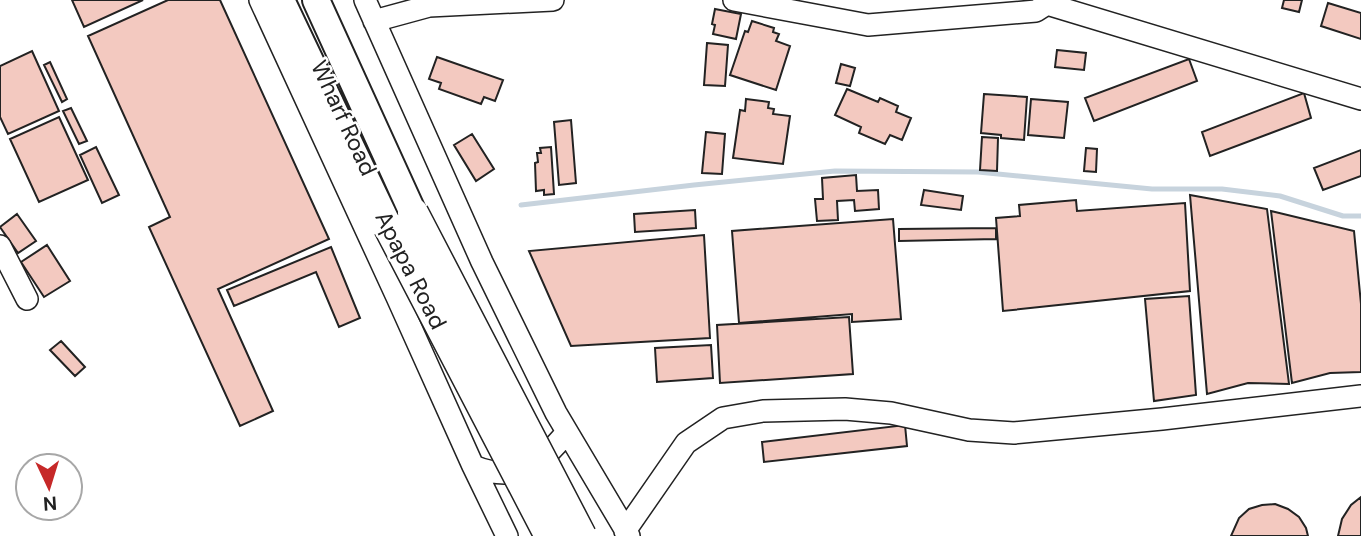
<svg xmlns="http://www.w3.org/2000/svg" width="1361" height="536" font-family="'DM Sans',sans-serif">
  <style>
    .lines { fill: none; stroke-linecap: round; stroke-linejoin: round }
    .stream { stroke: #c7d3dd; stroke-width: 5 }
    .building { fill: #f3c9c0; stroke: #222; stroke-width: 2 }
    .minor-casing { stroke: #222; stroke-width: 24 }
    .major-casing { stroke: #222; stroke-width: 30 }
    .minor { stroke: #fff; stroke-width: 21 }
    .major { stroke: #fff; stroke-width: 26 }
    .highway-bridge-casing { stroke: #222; stroke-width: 33; stroke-linecap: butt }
    .highway-bridge { stroke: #fff; stroke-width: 30 }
    .labels { text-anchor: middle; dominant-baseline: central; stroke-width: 5; stroke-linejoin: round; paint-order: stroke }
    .street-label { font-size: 23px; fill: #222; stroke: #fff }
  </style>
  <rect width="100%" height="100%" fill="#fff"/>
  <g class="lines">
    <path class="stream" d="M521,205L694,185L835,171L978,172L1152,189H1222L1280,196L1343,216H1361"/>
  </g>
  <path class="building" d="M72,0H143L84,27Z
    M168,0H220L329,239L218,289L273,411L240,426L149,227L170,217L88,36Z
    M1284,0H1302L1299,12L1282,8Z
    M1328,3L1361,13V39L1321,26Z
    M715,9L741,14L736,39L713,34L715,25L712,24Z
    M752,21L774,28L773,32L779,34L776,41L790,46L776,90L730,75L745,31L748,32Z
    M707,43L728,45L725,86L704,85Z
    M1057,50L1086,53L1084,70L1055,67Z
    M32,51L59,111L8,134L0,117V66Z
    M437,57L503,80L495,101L484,97L481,104L439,89L441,83L429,79Z
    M1189,59L1197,81L1094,121L1085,98Z
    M50,62L67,99L62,102L44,65Z
    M841,64L855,68L850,86L836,83Z
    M847,89L878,102L880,98L898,106L896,112L911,118L902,140L890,135L885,144L859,133L861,127L835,115Z
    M1304,93L1311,118L1210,156L1202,132Z
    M984,94L1027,97L1024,140L1001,138V135L981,133Z
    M746,99L769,102L768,108L774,109L773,114L790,116L783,164L733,158L740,110L745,111Z
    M1031,99L1068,102L1064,138L1028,135Z
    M71,108L87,141L79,144L63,111Z
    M59,117L88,180L39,202L10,139Z
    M571,120L576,183L559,185L554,122Z
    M706,132L725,134L722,174L702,173Z
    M472,134L494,169L476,181L454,145Z
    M982,137L998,138L997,171L980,170Z
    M96,147L119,195L102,203L80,155Z
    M551,147L554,194L544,195V190L536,191L535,163L538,162L537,153H541L540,148Z
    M1086,148L1097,149L1096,172L1084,171Z
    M1361,150V176L1323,190L1314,168Z
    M856,175L857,191L878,190L879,209L855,211L854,200L837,201L838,220L817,221L815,199H823L822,178Z
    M924,190L963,196L961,210L921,205Z
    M1190,195L1267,209L1289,384L1248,383L1207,394Z
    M1076,200L1077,211L1185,203L1190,291L1003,311L996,218L1020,216L1019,205Z
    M695,210L696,228L635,232L634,214Z
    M1271,211L1354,231L1361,304V372L1330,373L1292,383Z
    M17,214L36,241L18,253L0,227Z
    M893,219L901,319L852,322V314L739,323L732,231Z
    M996,228V239L899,241V229Z
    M704,235L710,338L571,346L529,251Z
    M47,245L70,281L44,297L21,262Z
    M331,247L360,318L339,327L316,272L234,306L227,290Z
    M1189,296L1196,395L1154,401L1145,299Z
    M849,317L853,374L720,383L717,325Z
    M61,341L85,367L75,376L50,350Z
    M711,345L713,378L657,382L655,348Z
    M905,425L907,446L764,462L762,442Z
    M1361,497V536H1338L1342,519L1351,505Z
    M1275,504L1288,509L1299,517L1306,528L1308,536H1231L1239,518L1249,509L1262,505Z"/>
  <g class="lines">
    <defs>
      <path id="minor" d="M260,0L397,297L473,466L507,536
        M365,0L482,262L556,413L629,536
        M734,0L868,25L1036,11L1047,4L1361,99
        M374,21L429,6L553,0
        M0,246L27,299
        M473,466C517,484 539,466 567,432
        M625,531L686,443L723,418L763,411L845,409L891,413L969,430L1014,433L1162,419L1361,396"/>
      <path id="major" d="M281,0L389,227
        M316,0L413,213"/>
    </defs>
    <use href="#minor" class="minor-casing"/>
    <use href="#major" class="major-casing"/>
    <use href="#minor" class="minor"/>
    <use href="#major" class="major"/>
    <defs>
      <path id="highway-bridge" d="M413,213L581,536
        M389,227L550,536"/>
    </defs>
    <use href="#highway-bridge" class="highway-bridge-casing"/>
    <use href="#highway-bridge" class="highway-bridge"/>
  </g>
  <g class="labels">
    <g class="street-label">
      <text transform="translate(344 118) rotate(65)">Wharf Road</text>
      <text transform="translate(411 270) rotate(63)">Apapa Road</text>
    </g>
  </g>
  <g transform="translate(49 487) rotate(176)"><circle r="33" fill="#ffffff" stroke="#a7a7a7" stroke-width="2"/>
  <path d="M0-5L12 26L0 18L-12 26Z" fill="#c62828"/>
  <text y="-10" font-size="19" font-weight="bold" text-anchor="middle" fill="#222222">N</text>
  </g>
</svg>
